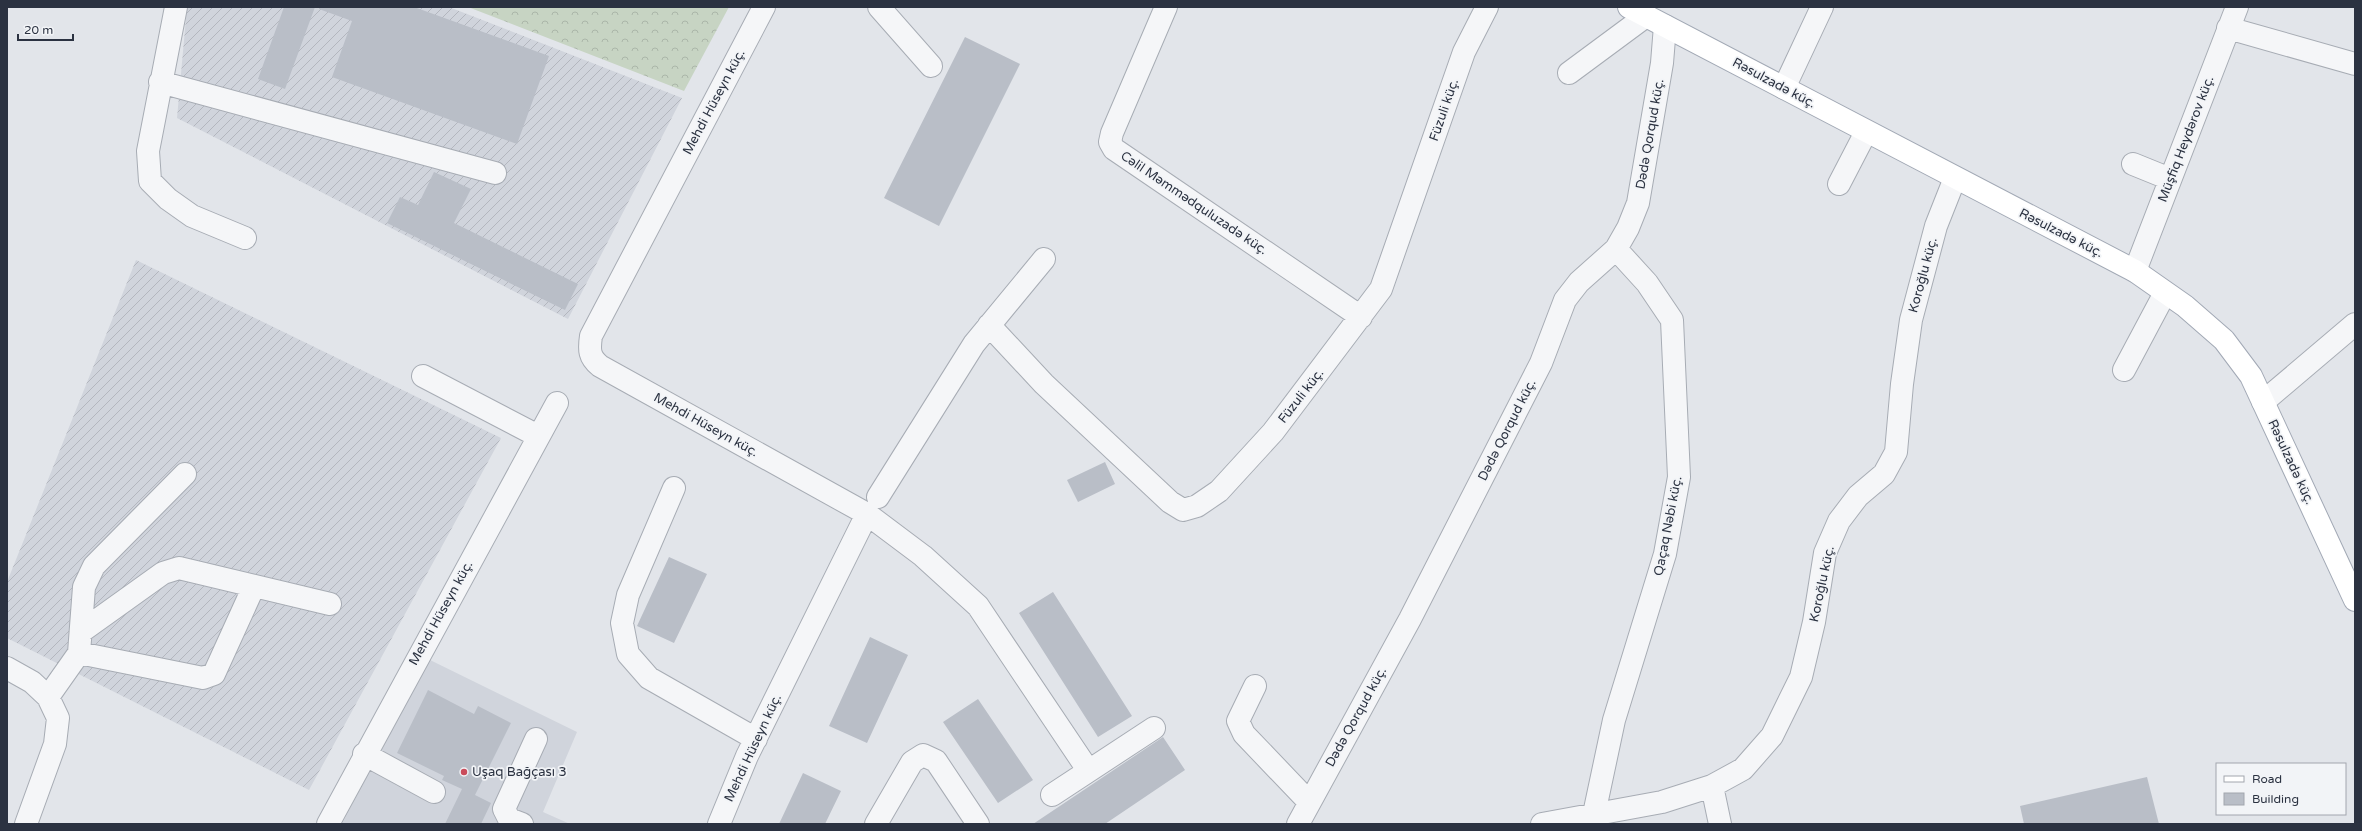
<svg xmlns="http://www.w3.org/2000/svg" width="2362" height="831" font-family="'Varela Round',sans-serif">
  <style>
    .built { fill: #d0d4dc }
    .industrial { fill: url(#industrial-furrows) }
    .forest { fill: url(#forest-crowns) }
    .building { fill: #b9bec7 }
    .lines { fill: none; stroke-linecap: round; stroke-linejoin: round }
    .minor-casing { stroke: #a7acb4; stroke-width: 24 }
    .major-casing { stroke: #a2a9b5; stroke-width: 24 }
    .minor { stroke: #f5f6f8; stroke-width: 22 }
    .major { stroke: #fff; stroke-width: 22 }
    .poi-dot { fill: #ca4c5b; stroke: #f2f4f7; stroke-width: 1.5 }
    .labels { text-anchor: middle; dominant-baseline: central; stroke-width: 3.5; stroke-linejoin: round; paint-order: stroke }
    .street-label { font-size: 13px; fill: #2b3241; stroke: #f2f4f7 }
    .poi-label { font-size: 13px; fill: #2b3241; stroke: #f2f4f7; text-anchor: start }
  </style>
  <defs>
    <pattern id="industrial-furrows" width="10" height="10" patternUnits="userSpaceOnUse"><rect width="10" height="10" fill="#d0d4dc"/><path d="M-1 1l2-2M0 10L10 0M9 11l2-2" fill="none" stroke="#b3b6be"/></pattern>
    <pattern id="forest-crowns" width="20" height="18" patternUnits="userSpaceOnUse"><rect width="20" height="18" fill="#c7d4c3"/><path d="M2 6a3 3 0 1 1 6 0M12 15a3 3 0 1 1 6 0" fill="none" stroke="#abb6a9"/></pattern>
  </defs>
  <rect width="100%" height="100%" fill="#e2e5ea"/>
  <path class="built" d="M428,659L577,732L543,812L570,824H342Z"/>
  <path class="industrial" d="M187,7H449L682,98L568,319L177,118Z
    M136,260L501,438L309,790L7,638V582Z"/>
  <path class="forest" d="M468,7H729L684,91Z"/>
  <path class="building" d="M284,7H315L285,89L258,79Z
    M319,7H414L549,56L517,144L332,77L352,21L319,9Z
    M965,37L1020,64L939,226L884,198Z
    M434,172L471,189L454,223L578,284L565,310L387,223L400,197L418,205Z
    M1105,462L1115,484L1078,502L1067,480Z
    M669,557L707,574L674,643L637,626Z
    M1053,592L1132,716L1098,737L1019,613Z
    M870,637L908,655L867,743L829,726Z
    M428,690L474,714L478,706L511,723L475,795L491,803L481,824H445L462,789L442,780L444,776L397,753Z
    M978,699L1033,780L998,803L943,722Z
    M1163,737L1185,770L1105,824H1033Z
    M803,773L841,791L825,824H779Z
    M2147,777L2159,824H2024L2020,806Z"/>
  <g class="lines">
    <defs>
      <path id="minor" d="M176,7L148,151L150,181L168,199L192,216L245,238
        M879,7L931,66
        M1166,7L1112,133L1110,142L1114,149L1361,317
        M2228,28L2355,64
        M1569,73L1646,16
        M160,82L495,173
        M1784,88L1822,7
        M2133,164L2170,179
        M1839,184L1866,132
        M2135,271L2237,7
        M989,325L1044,384L1170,502L1183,510L1197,506L1219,491L1273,432L1381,289L1464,52L1487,7
        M2124,370L2165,293
        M423,376L538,436
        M2263,402L2355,324
        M674,488L628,595L622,623L628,654L649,678L756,739
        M878,497L974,344L1044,259
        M867,514L923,556L978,606L1088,770
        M82,631L163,573L179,568L330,604
        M79,653L203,678L214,674L254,586
        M7,668L32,682L48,697L58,718L55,744L26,824
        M1255,686L1238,721L1244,734L1309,802
        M48,697L79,653L84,587L94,566L185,474
        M364,754L434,792
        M1712,786L1720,824
        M1052,795L1154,728
        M1594,814L1614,720L1665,554L1679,477L1672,320L1647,283L1616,249
        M328,824L557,403
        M522,824L509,819L504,809L536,739
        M719,824L747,756L867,514L600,366C589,357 589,350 591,336L764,7
        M876,824L912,762L923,755L936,761L978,824
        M1298,824L1410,619L1541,363L1565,300L1579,282L1616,249L1628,228L1638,203L1662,63L1665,26
        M1542,824L1662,802L1712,786L1743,769L1772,736L1801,677L1814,622L1825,553L1839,521L1858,496L1884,474L1896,452L1902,384L1911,320L1936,226L1955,178"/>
      <path id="major" d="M1629,7L2135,271L2185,306L2224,340L2251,376L2355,600"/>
    </defs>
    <use href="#minor" class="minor-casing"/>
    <use href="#major" class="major-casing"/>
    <use href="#minor" class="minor"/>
    <use href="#major" class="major"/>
  </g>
  <circle class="poi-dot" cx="464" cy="772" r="4"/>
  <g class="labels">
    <g class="street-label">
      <text transform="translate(1774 83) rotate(28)">Rəsulzadə küç.</text>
      <text transform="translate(714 102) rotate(-62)">Mehdi Hüseyn küç.</text>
      <text transform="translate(1444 110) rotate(-71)">Füzuli küç.</text>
      <text transform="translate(1650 134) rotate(-80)">Dədə Qorqud küç.</text>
      <text transform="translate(2186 139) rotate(-69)">Müşfiq Heydərov küç.</text>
      <text transform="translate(1194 203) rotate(34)">Cəlil Məmmədquluzadə küç.</text>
      <text transform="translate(2061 233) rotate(27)">Rəsulzadə küç.</text>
      <text transform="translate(1923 275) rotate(-75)">Koroğlu küç.</text>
      <text transform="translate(1301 396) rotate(-52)">Füzuli küç.</text>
      <text transform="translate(706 425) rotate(29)">Mehdi Hüseyn küç.</text>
      <text transform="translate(1507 430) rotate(-63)">Dədə Qorqud küç.</text>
      <text transform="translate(2291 462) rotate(65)">Rəsulzadə küç.</text>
      <text transform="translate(1668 526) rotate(-79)">Qaçaq Nəbi küç.</text>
      <text transform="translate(1822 584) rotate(-78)">Koroğlu küç.</text>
      <text transform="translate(441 613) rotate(-61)">Mehdi Hüseyn küç.</text>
      <text transform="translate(1356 717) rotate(-61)">Dədə Qorqud küç.</text>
      <text transform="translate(753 748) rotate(-65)">Mehdi Hüseyn küç.</text>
    </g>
    <g class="poi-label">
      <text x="472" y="772">Uşaq Bağçası 3</text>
    </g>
  </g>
  <rect width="2362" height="831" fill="none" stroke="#2b3241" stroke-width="16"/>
  <rect x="2216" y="763" width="130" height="52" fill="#f2f4f7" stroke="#a2a6ae"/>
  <rect x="2224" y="776" width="20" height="6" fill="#ffffff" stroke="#a2a6ae"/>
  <text x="2252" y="783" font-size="12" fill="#2b3241">Road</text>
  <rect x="2224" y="793" width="20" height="12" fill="#b9bec7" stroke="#a2a6ae"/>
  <text x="2252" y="803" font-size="12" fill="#2b3241">Building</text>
  <path d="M18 34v6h55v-6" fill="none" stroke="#2b3241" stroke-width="2"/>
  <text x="24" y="34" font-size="12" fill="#2b3241" stroke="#f2f4f7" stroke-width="3" paint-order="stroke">20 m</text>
</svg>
